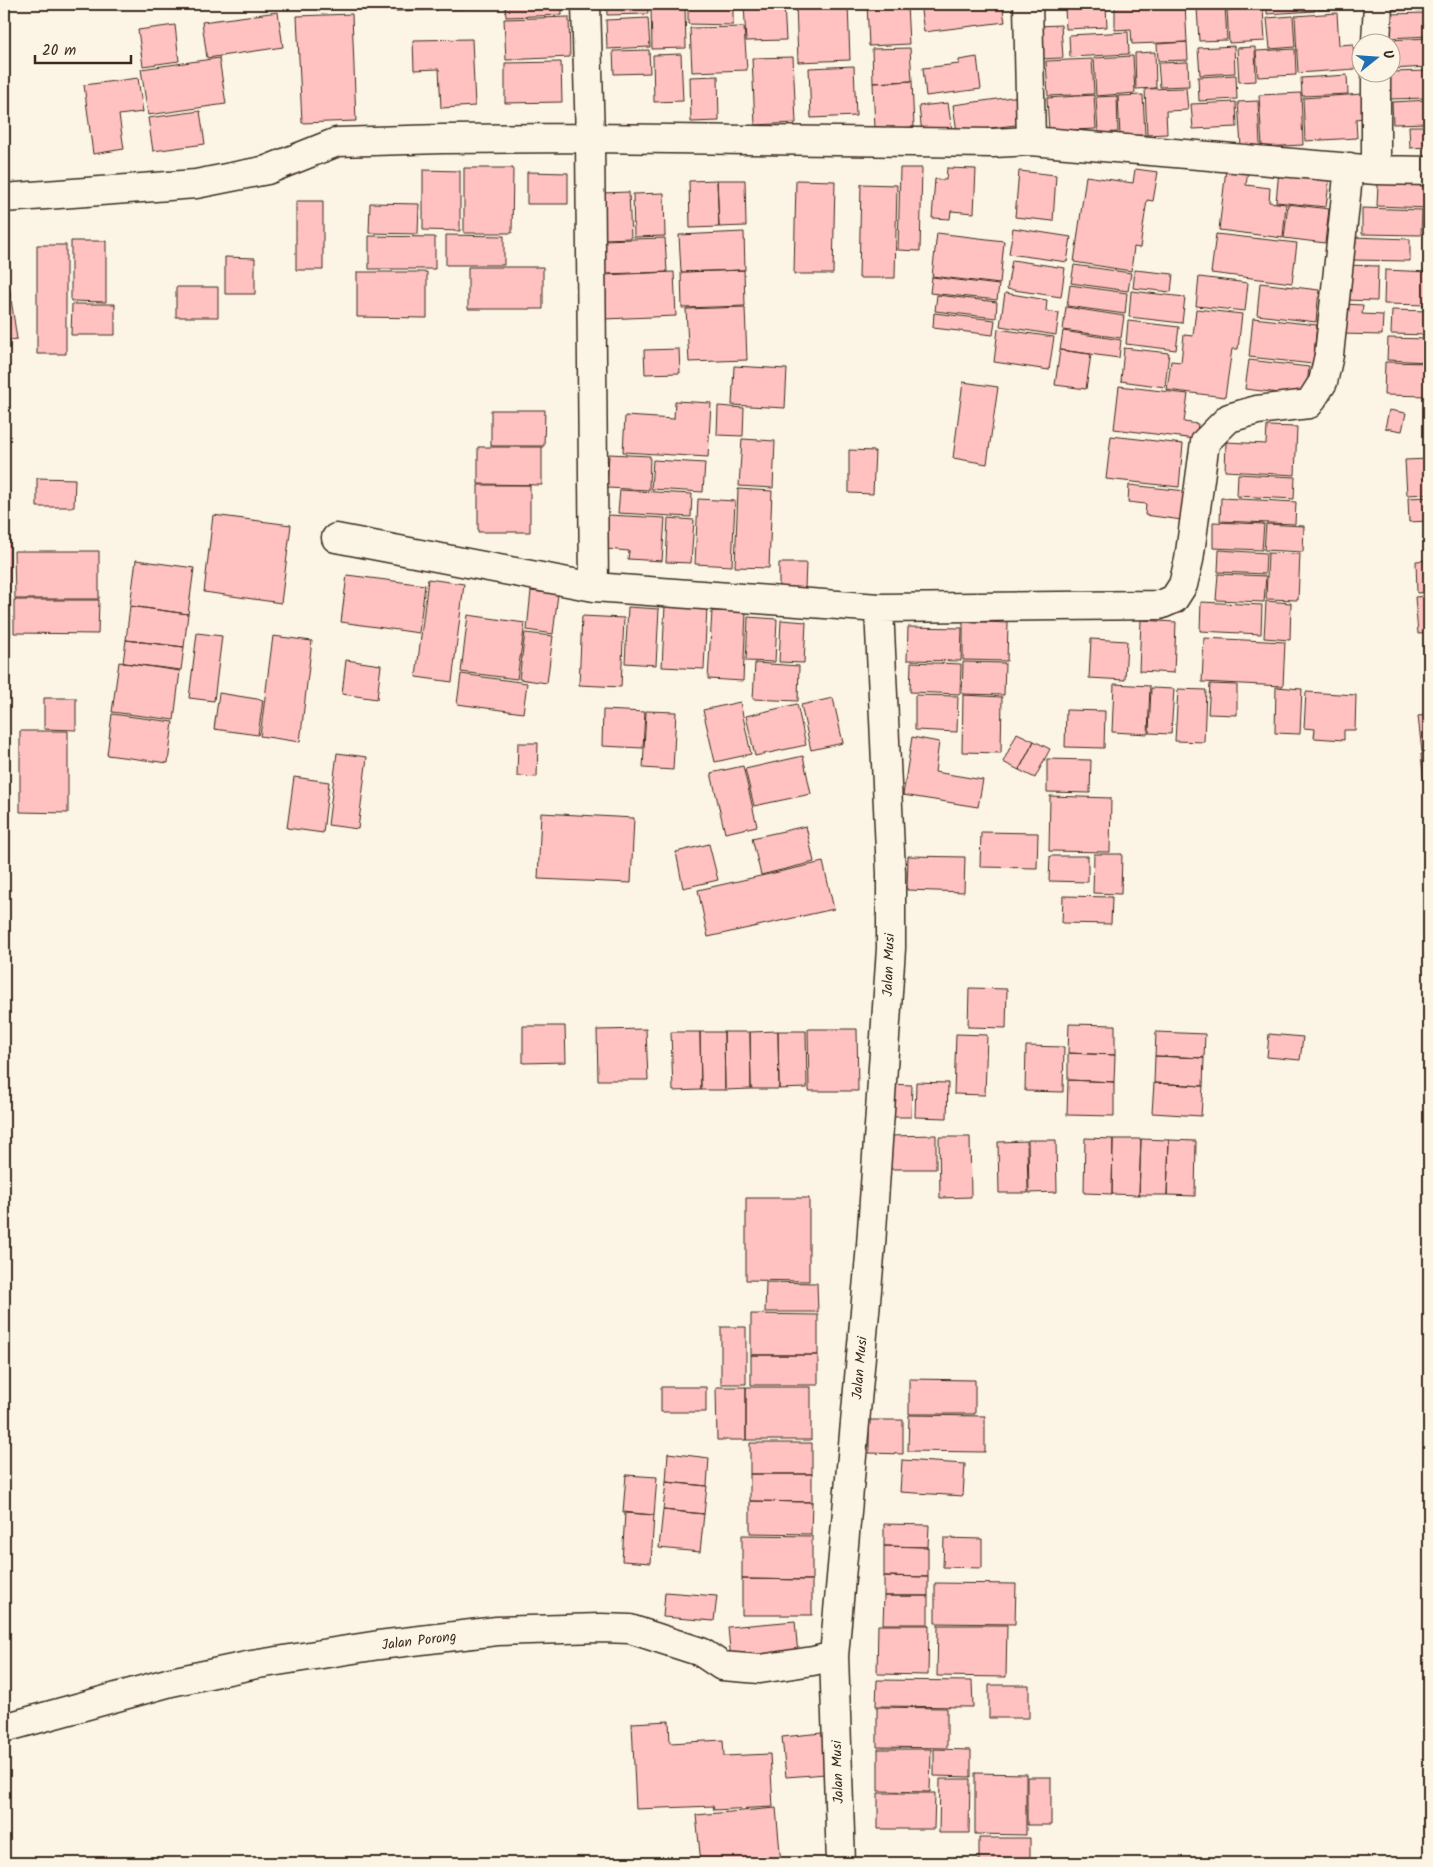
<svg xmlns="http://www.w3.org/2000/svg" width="1433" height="1867" font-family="Kalam,sans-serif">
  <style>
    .building { fill: #ffc2c0; stroke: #3b2a1e }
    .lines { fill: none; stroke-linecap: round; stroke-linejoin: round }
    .minor-casing { stroke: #3b2a1e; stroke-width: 31 }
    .minor { stroke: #fcf5e5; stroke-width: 28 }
    .labels { text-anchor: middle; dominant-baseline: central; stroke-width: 4; stroke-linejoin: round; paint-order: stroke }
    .street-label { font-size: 14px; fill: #3b2a1e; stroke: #fcf5e5 }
  </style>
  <rect width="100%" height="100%" fill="#fcf5e5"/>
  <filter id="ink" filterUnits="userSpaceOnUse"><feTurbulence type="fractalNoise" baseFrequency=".02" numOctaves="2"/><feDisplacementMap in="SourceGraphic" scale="10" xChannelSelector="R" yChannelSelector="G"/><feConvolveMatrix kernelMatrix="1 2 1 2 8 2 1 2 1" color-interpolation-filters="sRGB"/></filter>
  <g filter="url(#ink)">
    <path class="building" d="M394,4H438V10L394,11Z
      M453,4H484V8L453,9Z
      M505,4H562V15L506,17Z
      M607,4H647L648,14L607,15Z
      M688,4H733V25L688,24Z
      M744,4H784L786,40L746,41Z
      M796,4H848L850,60L798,62Z
      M867,4H907L909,44L869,46Z
      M920,4H1002L1005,22L924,32Z
      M1056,4H1095V6L1057,8Z
      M1153,4H1185L1187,42L1132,44L1131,29L1115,30V5Z
      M1227,4H1264V6L1228,8Z
      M1267,4H1314L1315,11L1267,14Z
      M1317,4H1373V6L1318,10Z
      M1390,4H1429V8L1391,11Z
      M1225,5L1227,40L1199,41L1197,7Z
      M685,6L686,48L652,49L651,8Z
      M1106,6L1107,27L1066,29L1065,8Z
      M1263,8L1265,41L1229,43L1227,10Z
      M278,12L283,47L207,58L202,22Z
      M1337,13L1339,45L1353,44L1355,69L1298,73L1295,16Z
      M1429,13V36L1388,38V14Z
      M352,14L356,121L302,123L297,16Z
      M1293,16L1295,47L1270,49L1267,18Z
      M569,17L570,57L506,60L504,19Z
      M648,18L650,47L607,49L606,20Z
      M175,25L179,61L143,66L138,30Z
      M1061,25L1063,58L1039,59L1037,26Z
      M744,27L747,70L692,72L690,28Z
      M1128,32L1129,54L1070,57L1069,35Z
      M1429,38V67L1390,69V42H1387V40Z
      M472,39L475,106L441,108L439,69L414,70L413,40Z
      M1187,42L1188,60L1158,61L1157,44Z
      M1234,46L1235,73L1200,75L1198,48Z
      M1255,47L1256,81L1239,82L1237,48Z
      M910,48L912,81L873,83L872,49Z
      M1295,49L1296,75L1258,77L1256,51Z
      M649,50L650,73L614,74L613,51Z
      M1155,52L1156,88L1136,89L1135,53Z
      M681,54L683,101L654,102L653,55Z
      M1133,56L1135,93L1096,96L1094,58Z
      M793,57L796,123L755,125L752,58Z
      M977,57L981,89L926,96L923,68L959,64V60Z
      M219,58L226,104L148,115L141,69Z
      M1092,59L1094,94L1048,96L1046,61Z
      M561,62L562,102L505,103V63Z
      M1188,62L1189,86L1160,87L1158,63Z
      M854,66L856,116L811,118L809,68Z
      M1429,71V98L1390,99L1389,72Z
      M1236,75L1237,99L1199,101L1198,77Z
      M1347,75L1348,94L1302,96L1301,78Z
      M718,76L719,121L691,122L690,77Z
      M138,78L143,112L119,115L124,149L93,154L84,85Z
      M912,81L914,127L875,129L873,83Z
      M1186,88L1188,110L1166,111L1167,134L1147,135L1145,89Z
      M1301,93L1303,145L1262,147L1259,95Z
      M1362,94L1363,118L1356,119L1357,138L1305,141L1303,98Z
      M1094,95L1096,129L1049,131L1047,98Z
      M1143,95L1145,135L1120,136L1118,96Z
      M1020,96L1024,124L957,132L953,105Z
      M1117,96L1118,132L1098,133L1096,97Z
      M1429,100V123L1393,124L1392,102Z
      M1258,101L1260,146L1241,147L1238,102Z
      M1236,102L1237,127L1193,129L1191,104Z
      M948,103L952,131L922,134L919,106Z
      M200,111L205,144L153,151L148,118Z
      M1409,126H1429V147L1410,148Z
      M464,168H513L512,233H464Z
      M900,168H922L920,251L898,250Z
      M947,168L976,169L974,213L951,211L950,219L932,218L935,179L946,180Z
      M1135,169L1158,172L1153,201L1147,200L1140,248L1134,247L1131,271L1074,262L1086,176L1133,183Z
      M1226,169L1248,171L1246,185L1270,188L1269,202L1286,204L1283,238L1219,230Z
      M423,170L460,171V231L423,230Z
      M1279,170L1330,175L1326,207L1276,202Z
      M1019,171L1056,175L1053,221L1015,217Z
      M527,172L568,173V204H527Z
      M717,180L719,227L690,228L689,181Z
      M717,180H745L746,226L719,227Z
      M796,180L835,181L833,274H794Z
      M861,184L897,185L895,278H859Z
      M1378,184L1429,186V208L1377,206Z
      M629,192L631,238L604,239L602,193Z
      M664,193L665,236L634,237L633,194Z
      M296,201H323V270H296Z
      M370,203L419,204L418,234L369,233Z
      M1288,204L1329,209L1325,243L1284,238Z
      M1362,208L1422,210L1421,235L1362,234Z
      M1013,228L1071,237L1067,262L1009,254Z
      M744,232L745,270L681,272L679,235Z
      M937,233L1004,241L1000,284L932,276Z
      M1216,234L1297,243L1292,283L1211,273Z
      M446,235L504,236V265H446Z
      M369,236L435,237V269H369Z
      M1352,237L1410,239V261L1351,260Z
      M665,238L667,272L602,274L601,240Z
      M71,241H106V302L71,301Z
      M37,245H66V354H37Z
      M225,257L255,258V294H225Z
      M1012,260L1065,268L1061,297L1007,289Z
      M1074,265L1131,273L1128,291L1071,283Z
      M1345,265L1378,266L1377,301L1345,300Z
      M4,266H6L17,339L4,341Z
      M468,267H543V309H468Z
      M744,270L745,306L682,308L681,272Z
      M1135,270L1173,274L1171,292L1133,288Z
      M1385,270L1429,272V305L1384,304Z
      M357,272H427V318L357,317Z
      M674,272L676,316L604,319L602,275Z
      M932,277L999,285L997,300L930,293Z
      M1199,277L1248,283L1245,311L1196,306Z
      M1260,283L1319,290L1316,322L1257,315Z
      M1070,285L1127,293L1125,314L1067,306Z
      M176,287H218V317H176Z
      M1131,291L1185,297L1182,323L1129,317Z
      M1005,293L1047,300L1046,311L1059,313L1056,335L1000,326Z
      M937,295L997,302L996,318L935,311Z
      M72,304H115V335H71Z
      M1343,304L1363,305L1362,314L1383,315L1382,335L1342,334Z
      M745,307L747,360L689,362L686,309Z
      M1066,307L1124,316L1121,338L1063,330Z
      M1196,309L1242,314L1238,349H1232L1225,397L1167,390L1171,361L1181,362L1184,335L1193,336Z
      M1392,310L1429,311V335L1391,334Z
      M934,313L995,320L993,335L933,328Z
      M1253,318L1317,325L1313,364L1249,357Z
      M1128,321L1179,327L1176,350L1126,344Z
      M998,329L1054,337L1049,370L994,362Z
      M1063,331L1121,340L1119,358L1060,350Z
      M1388,338L1429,339V362L1387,360Z
      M1124,348L1169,353L1165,387L1121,381Z
      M679,349L680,373L645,374L644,350Z
      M1060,350L1091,354L1086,389L1055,385Z
      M1249,360L1309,367L1306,396L1245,389Z
      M1385,362L1429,363V396L1384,395Z
      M734,366L787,369L785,408L732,405Z
      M963,382L998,387L987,464L953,458Z
      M1119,386L1188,394L1184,422L1198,424L1196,439L1114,429Z
      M675,401L711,403L708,457L623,452L625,416L674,419Z
      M718,406L744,408L743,436L717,435Z
      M491,410H545L544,446H491Z
      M1389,410L1406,413L1402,431L1385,428Z
      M1267,426L1297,427L1295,475L1225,471L1226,442L1266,444Z
      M1111,436L1183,444L1179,487L1106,479Z
      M742,439L775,441L773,488L739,486Z
      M478,447H542V485L478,484Z
      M849,450L875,451L873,494L849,493Z
      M609,454L650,456L649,490L607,488Z
      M1429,459V494L1407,495L1405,460Z
      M653,460L705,463L703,492L651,489Z
      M1238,474L1295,477L1294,499L1237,496Z
      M37,478L75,479L74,507H37Z
      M478,485H530V532H478Z
      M1129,485L1186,491L1182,520L1145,515L1146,504L1128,502Z
      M738,489L772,491L769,568L735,567Z
      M620,490L692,494L691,517L618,513Z
      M1429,497V521L1409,522L1408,498Z
      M1221,498L1296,502L1295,524L1220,521Z
      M698,499L735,501L732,566L695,564Z
      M213,515L291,525L281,603L204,592Z
      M608,515L665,518L662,561L628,559L629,551L606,549Z
      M668,518L694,520L691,563L666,562Z
      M1213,522L1264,524L1262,550L1213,548Z
      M1266,524L1304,526L1303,552L1264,550Z
      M4,534H10L9,593H4Z
      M1219,550L1266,553L1265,574L1218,572Z
      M14,551H99V599H15Z
      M1268,553L1300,554L1298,600L1266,599Z
      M136,560L194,568L188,614L130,606Z
      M1429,560V592L1417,593L1416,561Z
      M779,563H806L805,588L779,587Z
      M1218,574L1266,576L1264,602L1216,600Z
      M347,575L425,585L419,633L341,622Z
      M428,579L464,584L452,682L416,677Z
      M531,591L558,594L553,634L527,630Z
      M4,595H10V637H4Z
      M1429,596V633L1418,634L1415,597Z
      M14,600H99L98,634L14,633Z
      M1266,601L1291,603L1290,640L1264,638Z
      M1201,602L1262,605L1261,634L1200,631Z
      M665,605L707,607L704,669L662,667Z
      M130,606L188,614L184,647L126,640Z
      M628,607L659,609L656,665L625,663Z
      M712,611L746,612L743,681L708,679Z
      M468,615L525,623L517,679L461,672Z
      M582,616L624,618L621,687L579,685Z
      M748,617L777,619L775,662L746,661Z
      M781,620L806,622L804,663L779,662Z
      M1141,620L1176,622L1174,673L1139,671Z
      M963,621L1008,623L1007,661L963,660Z
      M908,627L962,628L961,661L907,660Z
      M197,633L222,636L214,701L189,698Z
      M525,633L553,636L547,683L519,679Z
      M273,636L312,641L300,742L260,736Z
      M1204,638L1285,642L1283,686L1202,682Z
      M1091,639L1127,641L1125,680L1089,678Z
      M126,640L184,647L181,670L123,663Z
      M346,660L381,665L377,699L342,694Z
      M119,662L180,671L174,720L112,712Z
      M911,662L961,664L960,694L910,692Z
      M963,662L1005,663L1004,695L962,694Z
      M755,663L799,666L798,701L753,699Z
      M461,674L527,683L523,713L457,704Z
      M1114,684L1150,686L1148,734L1112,732Z
      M1210,684L1237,685V715L1208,714Z
      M1276,687L1302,689L1300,734L1275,733Z
      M1151,688L1174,689L1171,734L1149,733Z
      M1178,689L1206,690L1204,742L1175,741Z
      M1306,692L1356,695L1355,730H1344V740L1314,738L1315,729L1304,728Z
      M219,693L263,700L258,735L214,729Z
      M915,695L958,696L957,732L915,730Z
      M963,695L1002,697L1001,753L962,752Z
      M44,698H76V730L44,729Z
      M833,698L843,743L811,750L801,705Z
      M740,702L751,754L715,762L703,710Z
      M797,704L806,745L755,756L746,716Z
      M603,710L645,712L643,748L602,746Z
      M1066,710L1105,711L1104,748L1065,747Z
      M646,711L676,712L673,770L643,768Z
      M112,714L173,722L168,763L107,755Z
      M1429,715V751L1422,752L1418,716Z
      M20,731H68V813L20,812Z
      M1017,733L1034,741L1019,770L1003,762Z
      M912,737L939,742L935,772L983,780L978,807L903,795Z
      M1034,741L1050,749L1035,778L1019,770Z
      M518,743H538L537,777L517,776Z
      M337,753L367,757L358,829L328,825Z
      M1421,754H1429V782L1424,783Z
      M803,756L811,794L754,806L745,769Z
      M1047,759L1091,760L1090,793L1047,792Z
      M743,766L757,826L725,833L711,773Z
      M294,777L329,782L323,833L287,828Z
      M1050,796L1111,798L1110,852L1049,851Z
      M541,813L634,818L631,883L538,879Z
      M806,826L814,862L761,875L752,838Z
      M981,832L1038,833L1037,868L980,867Z
      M709,844L718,880L683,888L676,852Z
      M1094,854H1122L1121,894L1093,893Z
      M908,856L965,857L964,892L907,890Z
      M1050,856H1088V882L1049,881Z
      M823,862L834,909L708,937L698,890Z
      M1063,896L1112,897L1111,924L1062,923Z
      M969,988L1007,989L1006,1028L968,1027Z
      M1069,1024L1115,1025V1055L1068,1053Z
      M523,1026H565L566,1062L523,1063Z
      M646,1029L648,1080H598L597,1030Z
      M808,1029H857L858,1091H809Z
      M778,1031L779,1089H751L750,1032Z
      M778,1031H806L807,1088L779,1089Z
      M671,1032H700L701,1090L673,1091Z
      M700,1032H724L725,1090H701Z
      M724,1032H750L751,1089L725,1090Z
      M1156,1032L1205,1034L1204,1058L1155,1056Z
      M956,1034L987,1035L985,1095L954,1094Z
      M1269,1034L1303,1037L1300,1060L1267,1057Z
      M1026,1046L1064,1047L1063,1092L1025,1091Z
      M1068,1053L1115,1055L1114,1082L1068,1080Z
      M1155,1056L1204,1058L1203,1086L1154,1083Z
      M1068,1080L1114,1082V1116L1067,1115Z
      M916,1082L948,1083L947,1118L915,1117Z
      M1154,1083L1203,1086L1201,1116L1152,1113Z
      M889,1084L912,1085L911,1117H888Z
      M936,1135V1169H889V1136Z
      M939,1137H970L971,1197L940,1198Z
      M1085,1138L1113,1139L1112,1194L1084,1193Z
      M1113,1139H1141L1139,1195L1112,1194Z
      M1141,1139L1169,1140L1167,1195H1139Z
      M1028,1140H1056L1057,1192L1029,1193Z
      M1169,1140L1196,1141L1195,1196L1167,1195Z
      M1027,1141L1028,1193H999L998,1142Z
      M746,1198H809V1281L746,1280Z
      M766,1282L817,1283L818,1312H765Z
      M751,1314L818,1315V1355H751Z
      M721,1327H746V1384H721Z
      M751,1355H818V1385H751Z
      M909,1379L975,1380V1414H909Z
      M661,1387H706V1412H661Z
      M716,1387H746V1440H717Z
      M746,1387H811V1440H746Z
      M909,1415L985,1416V1452L908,1451Z
      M869,1420H903V1454L869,1453Z
      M750,1443H812V1474H750Z
      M668,1453L709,1458L707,1486L666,1482Z
      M902,1460L965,1464L963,1496L900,1492Z
      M750,1474H812V1502L750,1501Z
      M626,1475L657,1477L654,1515L623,1512Z
      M666,1482L707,1486L704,1514L663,1510Z
      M750,1501L812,1502L811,1534L750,1533Z
      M663,1510L704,1514L700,1552L659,1548Z
      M625,1513L654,1515L651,1563L622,1561Z
      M884,1524L929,1525L928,1547L884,1546Z
      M742,1535L812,1536V1580L742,1579Z
      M944,1538L982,1539V1568L943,1567Z
      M884,1546L928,1547V1577L884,1576Z
      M884,1576L928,1577V1596H884Z
      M742,1579L812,1580V1615H742Z
      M935,1583L1016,1584L1015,1624L935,1623Z
      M665,1592L717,1596L714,1621L663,1617Z
      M884,1596H928V1624H883Z
      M795,1621L798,1655L731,1661L728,1627Z
      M878,1625H929L928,1675L877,1674Z
      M938,1625H1007L1006,1677L937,1676Z
      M877,1680L972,1681L973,1707L876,1706Z
      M989,1685H1029V1718H989Z
      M877,1707L947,1708V1748L877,1747Z
      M669,1721L670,1743L723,1740L724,1756L770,1754L773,1807L714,1810L713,1806L636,1809L632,1723Z
      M822,1733L826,1774L786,1777L782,1737Z
      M878,1749H931L930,1792L878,1791Z
      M934,1749L971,1750V1777L934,1776Z
      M975,1773L1026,1774V1835L975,1834Z
      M1027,1777H1051V1825H1027Z
      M940,1779H970L969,1833H939Z
      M878,1793H935L934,1829H878Z
      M776,1808L781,1863H701L696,1815Z
      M979,1838H1030V1863H979Z"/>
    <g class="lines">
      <defs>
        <path id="minor" d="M586,4L590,138L594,587
          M1028,4L1031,141
          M1376,42L1378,4
          M1376,72V170
          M4,198L196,184L267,170L337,142L442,139L590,138L993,143L1031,141L1376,170L1429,171
          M336,538L594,587L879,608
          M4,1728L171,1682L252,1665L379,1645L497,1631L601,1628L630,1629L701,1652L722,1666L760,1669L813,1661L834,1656
          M841,1863L834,1656L871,1245L891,948V873L879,608L1160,605L1174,599L1183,585L1189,560L1205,442L1229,418L1257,410L1309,404L1323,382L1329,355L1349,167"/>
      </defs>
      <use href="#minor" class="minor-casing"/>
      <use href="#minor" class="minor"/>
    </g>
  </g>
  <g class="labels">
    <g class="street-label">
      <text transform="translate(889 965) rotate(-88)">Jalan Musi</text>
      <text transform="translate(860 1368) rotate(-85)">Jalan Musi</text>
      <text transform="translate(419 1641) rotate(-7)">Jalan Porong</text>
      <text transform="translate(838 1772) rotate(-92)">Jalan Musi</text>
    </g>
  </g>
  <rect width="1433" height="1867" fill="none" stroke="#fcf5e5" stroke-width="20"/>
  <rect x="10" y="10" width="1413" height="1847" fill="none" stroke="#3b2a1e" stroke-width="2" filter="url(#ink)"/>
  <g transform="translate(1376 58) rotate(73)"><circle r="24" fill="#fcf5e5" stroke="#afa495"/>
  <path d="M0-4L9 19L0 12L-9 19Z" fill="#1f6fb2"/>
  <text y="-8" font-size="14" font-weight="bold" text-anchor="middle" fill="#3b2a1e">U</text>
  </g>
  <path d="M35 55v8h96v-8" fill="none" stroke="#3b2a1e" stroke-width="2.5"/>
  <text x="42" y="55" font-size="15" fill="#3b2a1e" stroke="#fcf5e5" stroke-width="4" paint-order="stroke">20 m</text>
</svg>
